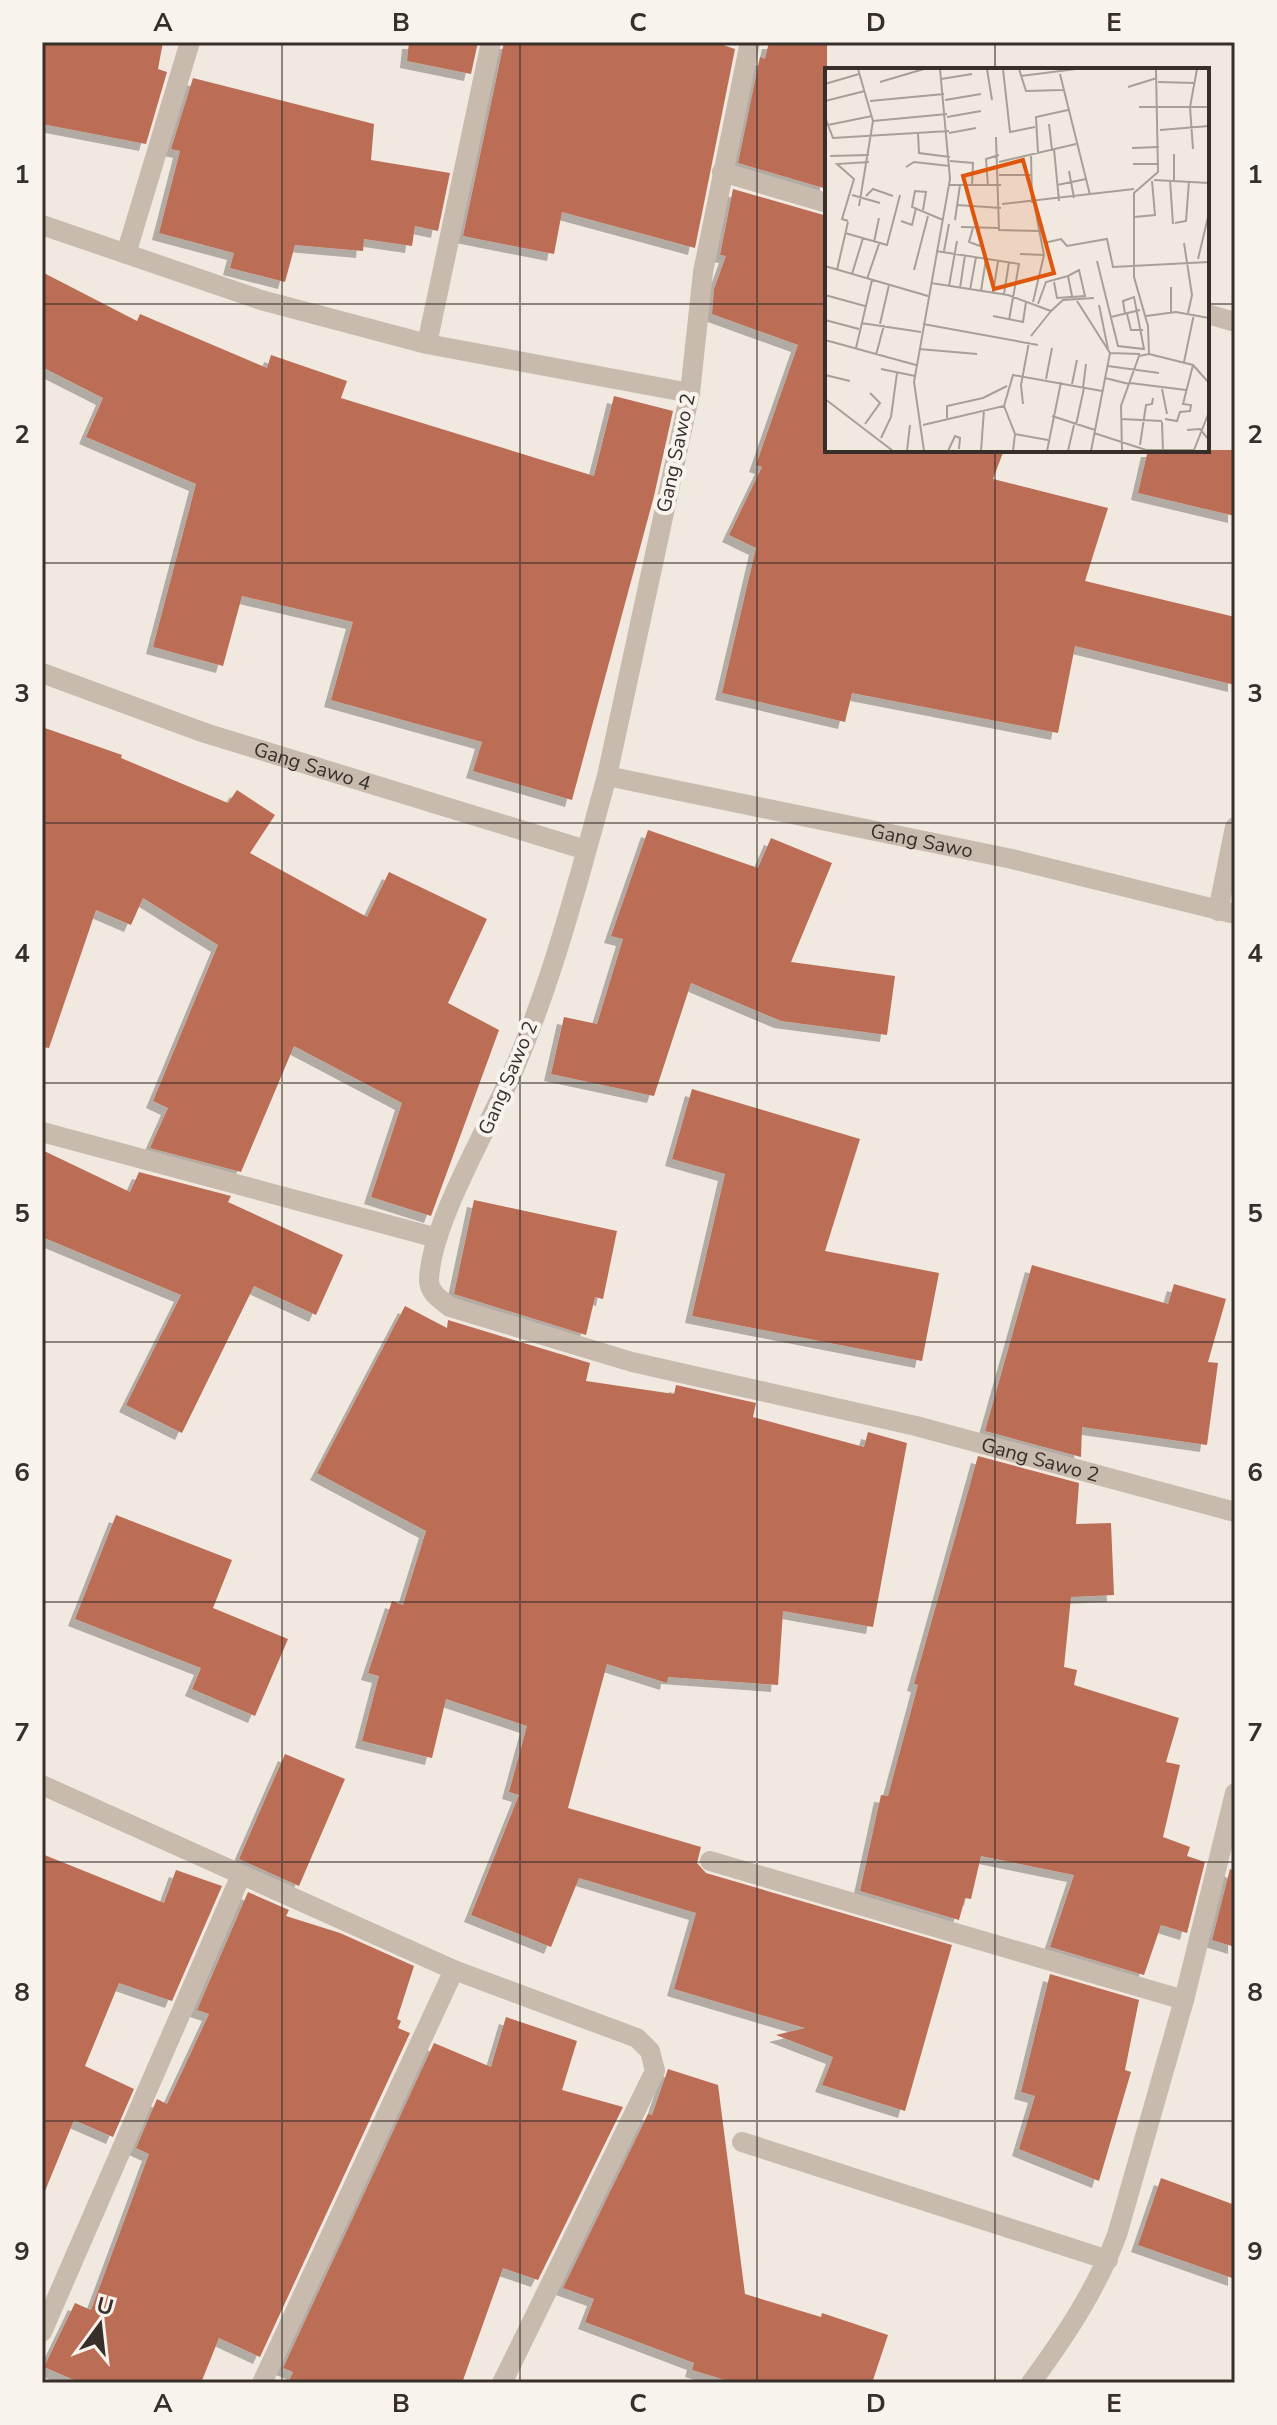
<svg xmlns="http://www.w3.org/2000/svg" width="1277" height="2425" font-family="'Nunito Sans',sans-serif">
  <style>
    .building { fill: #bb6e55; filter: url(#shadow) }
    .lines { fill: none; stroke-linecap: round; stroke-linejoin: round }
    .minor { stroke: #c8baad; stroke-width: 20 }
    .tertiary { stroke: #c8baad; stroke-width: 20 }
    .grid { fill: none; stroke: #382f2b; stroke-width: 2; stroke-opacity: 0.55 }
    .labels { text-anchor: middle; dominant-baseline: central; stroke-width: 8; stroke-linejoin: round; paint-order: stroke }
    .street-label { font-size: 20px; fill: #382f2b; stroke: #f9f3ed }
    .inset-road { fill: none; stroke: #a79f98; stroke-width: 2 }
    .view { fill: #df570e; fill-opacity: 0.15; stroke: #df570e; stroke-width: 4 }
    .inset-edge { fill: none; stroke: #382f2b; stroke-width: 4 }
    .neatline { fill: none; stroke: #382f2b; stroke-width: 3 }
    .grid-label { font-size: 26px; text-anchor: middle; font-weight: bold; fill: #382f2b }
  </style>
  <defs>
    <filter id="shadow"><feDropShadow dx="-7" dy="7" stdDeviation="0" flood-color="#0004"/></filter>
  </defs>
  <rect width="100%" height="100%" fill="#f1e9e0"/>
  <path class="building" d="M42,42H163L158,69L167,72L146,144L42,124Z
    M409,42H478L471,74L407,61Z
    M504,42H714L735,49L695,248L562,212L554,254L463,236Z
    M769,42H827V189L738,163L760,57L765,59Z
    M193,78L374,124L371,160L450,173L438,231L415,226L412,246L364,239L363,251L295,245L285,282L230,268L234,253L159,233L180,151L171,149Z
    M733,189L827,216V450H1004L993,479L1108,508L1085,581L1235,617V685L1075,646L1058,733L852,693L845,722L722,693L756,548L729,535L762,467L756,465L798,345L712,314L714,289L726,256L720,255Z
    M42,272L137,321L140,314L267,368L271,355L347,381L341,398L594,476L614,396L673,411L654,496L572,800L473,771L482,742L331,700L353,622L242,596L223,666L153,647L196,484L86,437L103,398L42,367Z
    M1148,450H1235V516L1138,493Z
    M42,727L122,755L121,758L228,803L237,790L275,815L250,853L367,917L389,872L487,919L448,1003L499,1030L431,1216L371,1197L402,1103L294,1046L241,1172L150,1148L168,1108L153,1101L218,945L143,898L131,925L96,910L49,1048L42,1047Z
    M648,830L758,868L771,838L832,863L791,962L895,976L887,1035L781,1021L691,983L654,1096L551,1074L564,1017L597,1024L623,939L611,936Z
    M692,1089L860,1139L825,1251L939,1273L922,1361L692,1316L725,1174L672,1159Z
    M42,1150L130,1192L139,1172L231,1196L228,1202L343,1255L316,1315L254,1286L182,1433L126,1405L181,1295L42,1237Z
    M474,1200L617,1231L603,1299L595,1297L586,1335L454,1294Z
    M1032,1265L1168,1304L1174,1284L1226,1299L1208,1362L1218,1363L1207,1445L1082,1427L1081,1457L985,1431Z
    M405,1306L447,1328L448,1320L590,1363L586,1381L674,1394L676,1385L756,1403L753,1417L864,1447L868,1432L907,1443L873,1627L783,1611L778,1685L668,1677L667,1683L607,1664L568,1808L701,1847L697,1863L706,1873L952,1945L905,2111L822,2085L833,2057L776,2035L805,2028L674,1989L696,1913L579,1878L551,1947L471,1915L519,1795L509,1792L527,1726L446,1699L432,1758L362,1741L379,1676L368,1673L392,1601L403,1605L426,1531L317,1473Z
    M978,1456L1079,1483L1076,1524L1111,1523L1114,1595L1071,1597L1064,1667L1077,1670L1074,1685L1179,1718L1166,1762L1180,1765L1163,1837L1190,1847L1187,1856L1205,1862L1187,1933L1161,1925L1144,1975L1050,1947L1074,1875L981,1856L971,1899L965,1898L959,1920L860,1891L881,1795L888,1796L918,1685L914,1684Z
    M116,1515L232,1560L213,1608L288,1639L255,1716L192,1689L201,1668L75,1619Z
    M285,1754L345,1779L299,1886L239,1859Z
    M42,1854L164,1903L176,1870L222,1886L172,2001L119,1983L85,2066L134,2089L113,2137L74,2120L43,2196Z
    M1230,1869L1235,1871V1947L1212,1940Z
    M248,1892L289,1910L286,1916L340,1933L414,1966L397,2019L401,2021L398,2028L410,2033L260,2357L219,2338L201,2383H81L44,2367L75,2303L91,2310L149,2154L136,2148L157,2099L167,2104L209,2014L197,2010Z
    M1050,1974L1139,2000L1125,2070L1131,2072L1099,2181L1019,2149L1035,2096L1021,2092Z
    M506,2017L577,2041L562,2090L623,2107L538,2280L503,2268L462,2383H288L293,2372L283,2368L434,2043L491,2067Z
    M668,2069L718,2085L745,2294L821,2317L822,2313L888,2335L872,2383H735L692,2370L694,2363L585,2322L594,2299L563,2288L648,2114L652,2115Z
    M1161,2178L1235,2205V2279L1138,2245Z"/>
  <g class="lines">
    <g class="minor">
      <path d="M722,172L827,203"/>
      <path d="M126,254L190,42"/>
      <path d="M1207,314L1235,322"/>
      <path d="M427,344L491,42"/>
      <path d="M690,393L703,272L750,42"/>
      <path id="s1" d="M42,673L205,733L586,850"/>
      <path id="s2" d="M607,776C581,870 557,965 520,1055C496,1116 431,1219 429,1280C429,1293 441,1300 450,1307L632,1362L916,1426L1235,1512"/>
      <path d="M1218,911L1235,827"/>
      <path d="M42,1132L437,1238"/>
      <path d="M42,1785L454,1970L637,2038L650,2051L655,2071L502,2383"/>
      <path d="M710,1861L1184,2000"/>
      <path d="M742,2142L1108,2260"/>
      <path d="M42,2332L241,1875"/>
      <path d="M262,2383L454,1970"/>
      <path d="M1031,2383C1066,2335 1096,2290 1117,2235L1184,2000L1235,1793"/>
    </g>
    <path class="tertiary" id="s3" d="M42,225L261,300L427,344L690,393L607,776L1012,859L1235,914"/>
  </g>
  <path class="grid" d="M282,42V2383M520,42V2383M757,42V2383M995,42V70M42,304H827M1207,304H1235M995,450V2383M42,563H1235M42,823H1235M42,1083H1235M42,1342H1235M42,1602H1235M42,1862H1235M42,2121H1235"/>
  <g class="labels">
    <g class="street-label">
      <text transform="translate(676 453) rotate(-78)">Gang Sawo 2</text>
      <text stroke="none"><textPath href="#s1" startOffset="286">Gang Sawo 4</textPath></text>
      <text stroke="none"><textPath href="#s3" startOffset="1384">Gang Sawo</textPath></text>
      <text transform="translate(508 1078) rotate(-67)">Gang Sawo 2</text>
      <text stroke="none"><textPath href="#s2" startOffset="1182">Gang Sawo 2</textPath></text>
    </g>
  </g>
  <g transform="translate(825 68)">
    <rect width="384" height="384" fill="#f1e9e0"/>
    <path class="inset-road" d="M33,1L48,53L34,138M162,1L167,32M178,1L185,64L210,59M194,1L201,23L238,22M235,6L265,127M196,8L251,1M116,11L147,6M55,14L99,1M333,14L370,15M0,16L34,6M303,19L332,10M120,32L156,26M0,33L40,23M45,33L119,26M314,39H383M0,49L8,70L124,63M122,49L156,43M48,53L122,46M224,56L227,82M3,57L47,48M335,62L384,58M93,65L94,85L125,89M124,65L151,60M171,69L174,162L217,163M307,80L334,79M229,81L234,133M368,81L365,39L372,1M213,85L211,49L243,42M206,86L207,135M349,86V112M5,88L44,87M125,93L148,95L147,118M174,94L251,76M308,96H334M81,99L89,94L125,98M244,103L249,130M174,107H206M329,112L384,115M345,112L348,156M124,117H176M232,117L261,111M163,118L161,91L174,87M27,127L55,135M41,128L48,121L68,128M177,136L309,121M132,137L176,140M98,142L101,124L90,123L87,139L118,152M309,149L330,147L327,113M130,152L135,117M23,153L17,151L29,111L12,96L44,94M76,153L87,157L91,140M350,155L361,153L364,113M136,159L174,160M148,160L144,174L155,178M20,165L62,177L75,127M49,174L54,150M219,175L236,171L242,178L282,171L288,199L384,194M359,175L367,227L363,245M111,183L194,196L184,252M119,183L124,156M195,186L219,187M373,191L384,145M272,193L293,278L319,281L309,229L298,233L300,246M0,198L103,228M12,202L23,154M89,202L103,148M27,206L38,170M42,211L54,176M229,214L232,230L260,228L254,202L243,208M106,215L183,227L226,243L238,232L269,230M124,218L132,173M135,220L140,187M145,222L151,189M156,223L161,191M168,225L173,193M179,226L184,194M0,227L40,238M252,233L285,285M208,234L219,187L209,135M213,236L221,214L243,208L247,228M274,237L283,281M346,244V219M302,246L306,262H318M168,248L198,254L201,234M321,248L351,244L384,250M286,249L315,242M0,252L34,261M36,255L96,264M55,256L64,217M98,256L213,277M206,268L226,243M0,272L91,297M31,280L47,212M94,281L152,286M285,285L315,286M324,286L323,258L309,209V125L333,104L331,1M51,287L59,257M359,294L369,246M283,298L334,305M56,301L90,308M0,307L25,313M280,310L304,316M221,311L227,280M305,315L361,322M247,316L252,292M258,320L261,296M337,321L342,346M0,331L68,383M198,336L196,317L204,274M179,338L190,366L188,383M227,348L270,362M122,350V338L158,330L182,318M296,351L337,353M340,351L352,353L355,344L365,343L366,337L358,336L368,297M337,354L338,383M40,356L55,335L45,325M98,357L179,338L188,307L277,323M251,357L259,320M362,362L375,361L384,372M269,365L321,382H370M190,366L223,372M56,370L66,349L72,305M315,377L321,337L327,336L328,330M369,382L384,344M82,383L85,357M99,383L89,314L125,111L115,1M123,383L130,368L135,370L134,381M156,383L159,342M222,383L236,314M243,383L249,357M266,383L285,285M297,383L296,338L314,288L324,286L368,297L384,315"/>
    <path class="view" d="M198,92L229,205L169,221L138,108Z"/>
    <rect width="384" height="384" class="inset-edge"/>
  </g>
  <rect width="1277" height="2425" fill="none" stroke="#f9f3ed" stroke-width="88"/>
  <g transform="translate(100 2325) rotate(15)" stroke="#f9f3ed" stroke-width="6" paint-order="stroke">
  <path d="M0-6L14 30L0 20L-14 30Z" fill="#382f2b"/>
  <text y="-12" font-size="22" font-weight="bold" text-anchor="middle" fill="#382f2b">U</text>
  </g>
  <rect x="44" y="44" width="1189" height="2337" class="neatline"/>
  <g class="grid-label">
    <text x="163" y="31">A</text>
    <text x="401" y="31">B</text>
    <text x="638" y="31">C</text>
    <text x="876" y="31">D</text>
    <text x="1114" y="31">E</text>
    <text x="22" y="183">1</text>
    <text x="1255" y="183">1</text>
    <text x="22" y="443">2</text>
    <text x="1255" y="443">2</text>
    <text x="22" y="702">3</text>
    <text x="1255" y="702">3</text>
    <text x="22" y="962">4</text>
    <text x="1255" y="962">4</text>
    <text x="22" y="1222">5</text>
    <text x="1255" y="1222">5</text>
    <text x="22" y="1481">6</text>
    <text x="1255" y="1481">6</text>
    <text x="22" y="1741">7</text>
    <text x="1255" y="1741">7</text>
    <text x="22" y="2001">8</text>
    <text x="1255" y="2001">8</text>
    <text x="22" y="2260">9</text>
    <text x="1255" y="2260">9</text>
    <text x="163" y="2412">A</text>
    <text x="401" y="2412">B</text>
    <text x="638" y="2412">C</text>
    <text x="876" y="2412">D</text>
    <text x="1114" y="2412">E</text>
  </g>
</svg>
